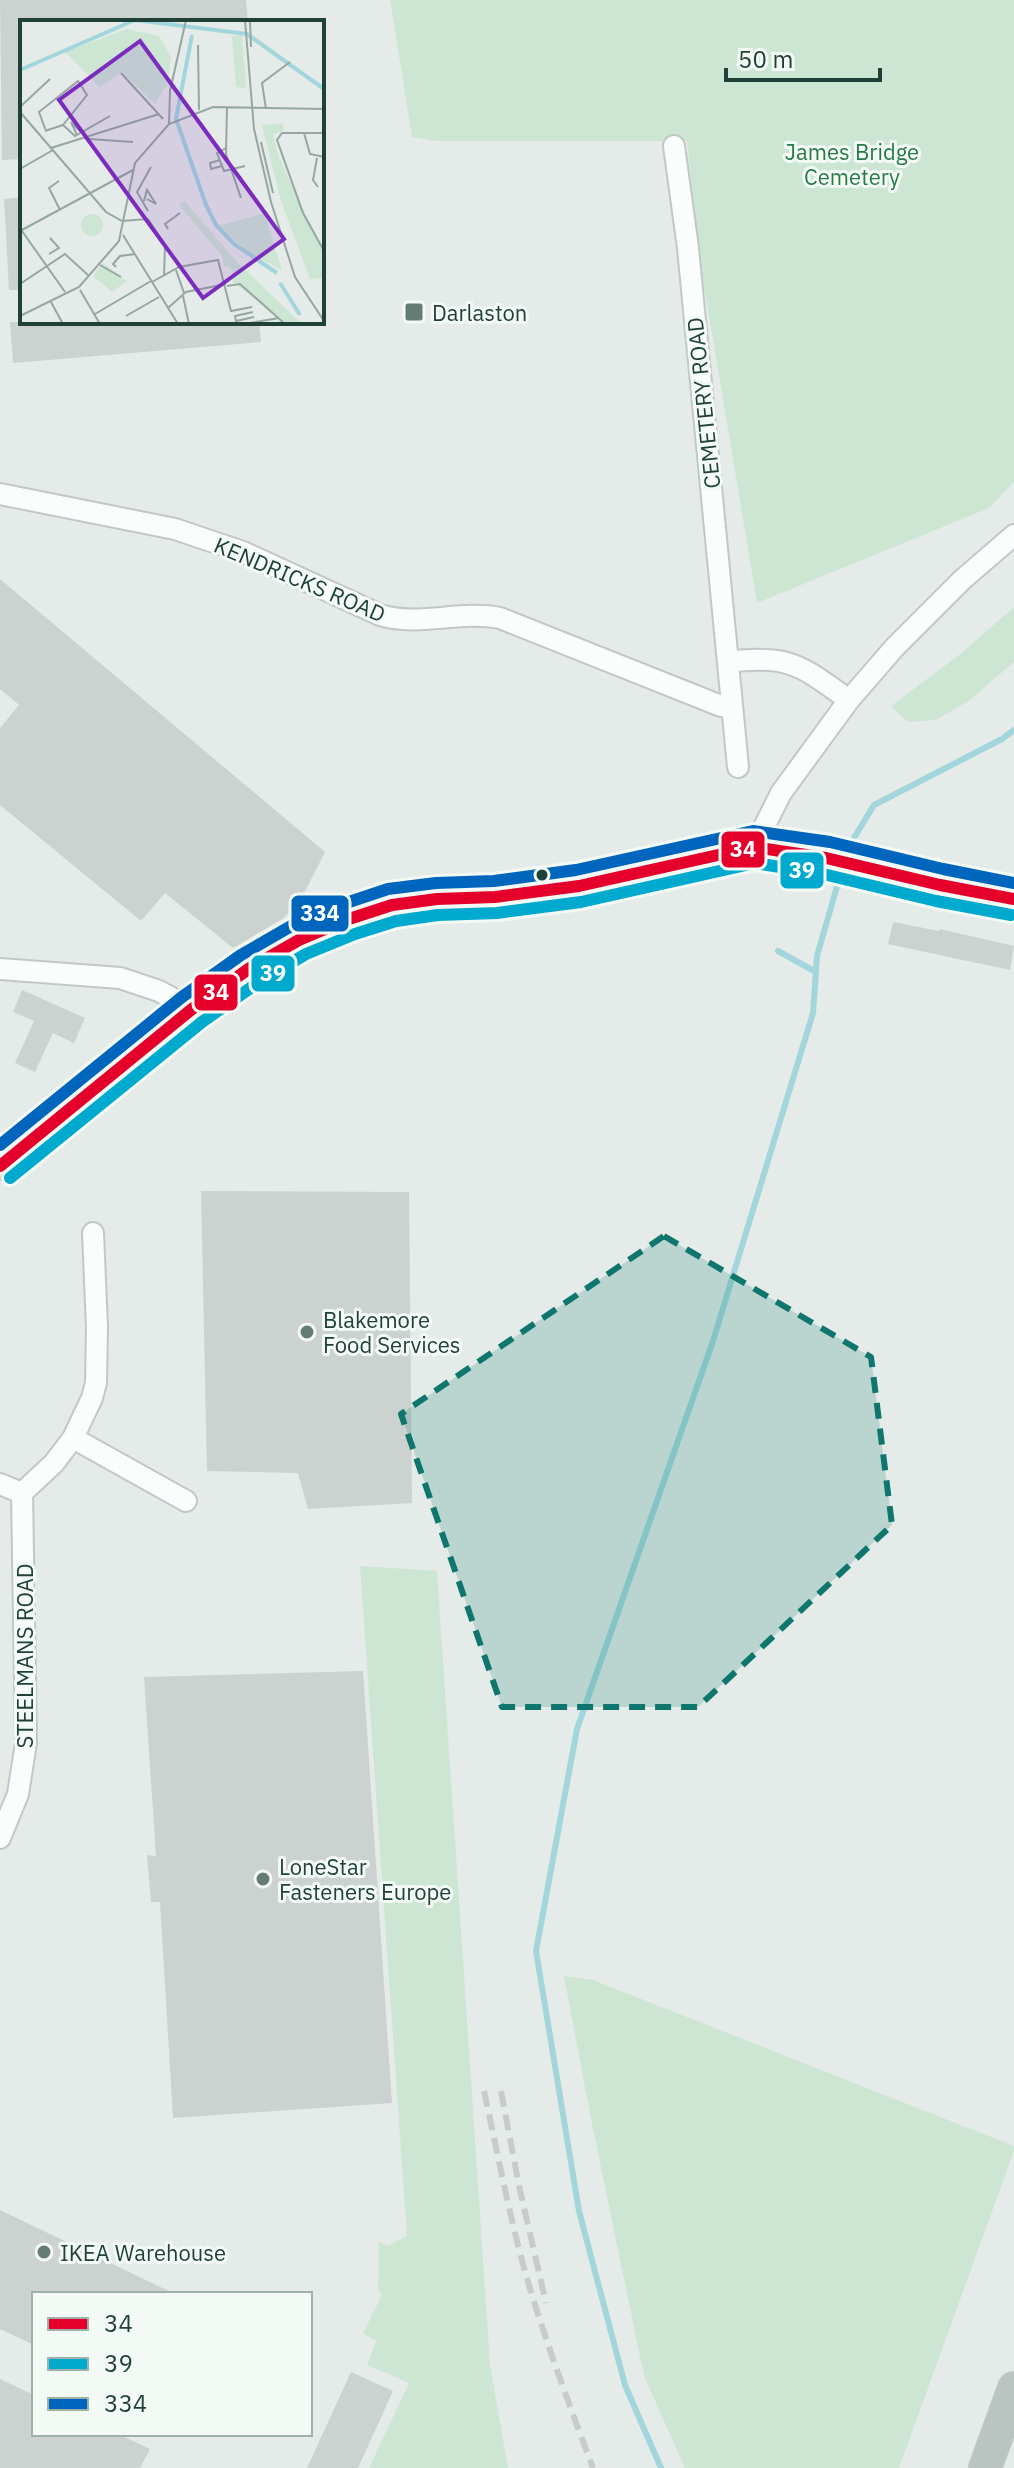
<svg xmlns="http://www.w3.org/2000/svg" width="1014" height="2468" font-family="'IBM Plex Sans',sans-serif">
  <style>
    .green { fill: #cde6d4 }
    .lines { fill: none; stroke-linecap: round; stroke-linejoin: round }
    .stream { stroke: #a2d6dc; stroke-width: 6 }
    .building { fill: #ccd2cf }
    .minor-casing { stroke: #c2c8c5; stroke-width: 24 }
    .major-casing { stroke: #bcc7c4; stroke-width: 30 }
    .highway-casing { stroke: #bcc7c4; stroke-width: 34 }
    .minor { stroke: #fbfcfc; stroke-width: 20 }
    .major { stroke: #ced7d4; stroke-width: 26 }
    .highway { stroke: #bac4c1; stroke-width: 30 }
    .rail { stroke: #c7ccca; stroke-width: 6; stroke-dasharray: 16 8; stroke-linecap: butt }
    .bus-1-casing { stroke: #f3faf6; stroke-width: 18 }
    .bus-2-casing { stroke: #f3faf6; stroke-width: 18 }
    .bus-3-casing { stroke: #f3faf6; stroke-width: 18 }
    .bus-1 { stroke: #e4002b; stroke-width: 12 }
    .bus-2 { stroke: #00a9ce; stroke-width: 12 }
    .bus-3 { stroke: #0065bd; stroke-width: 12 }
    .marked { fill: #0f766e; fill-opacity: 0.2; stroke: #0f766e; stroke-width: 6; stroke-dasharray: 16 10; stroke-linejoin: round }
    .poi-dot { fill: #657c75; stroke: #f3faf6; stroke-width: 3 }
    .bus-dot { fill: #204137; stroke: #f3faf6; stroke-width: 3 }
    .labels { text-anchor: middle; dominant-baseline: central; stroke-width: 6; stroke-linejoin: round; paint-order: stroke }
    .park-label { font-size: 22px; fill: #277b45; stroke: #f3faf6 }
    .poi-label { font-size: 22px; fill: #204137; stroke: #f3faf6; text-anchor: start }
    .street-label { font-size: 22px; fill: #204137; stroke: #f3faf6 }
    .inset-river { fill: none; stroke: #a2d6dc; stroke-width: 4 }
    .inset-road { fill: none; stroke: #96a7a1; stroke-width: 2 }
    .view { fill: #7b2cbf; fill-opacity: 0.15; stroke: #7b2cbf; stroke-width: 4 }
    .inset-edge { fill: none; stroke: #204137; stroke-width: 4 }
    .line-badge { stroke: #f3faf6; stroke-width: 3 }
    .badge-label { font-size: 22px; text-anchor: middle; font-weight: bold; fill: #fff }
  </style>
  <rect width="100%" height="100%" fill="#e5ebe8"/>
  <path class="green" d="M390,0H1014V482L989,508L757,603L698,250L687,141H435L412,137Z
    M1014,607V662L970,700L936,720L908,722L891,706L959,655Z
    M360,1566L437,1571L490,2365L508,2468H369L409,2383L367,2365L376,2341L363,2333L382,2295L378,2289L379,2242L388,2246L407,2236Z
    M564,1976L593,1980L1014,2146V2151L899,2468H685L644,2376L591,2119Z"/>
  <g class="lines">
    <path class="stream" d="M846,855L849,846L874,805L1002,739L1014,730
      M778,951L816,972
      M661,2468L625,2385L579,2211L536,1951L577,1729L713,1341L813,1013L817,956L842,869"/>
  </g>
  <path class="building" d="M0,0H246L248,22H22V159L2,160Z
    M22,197V290H9L4,199Z
    M10,322H259L261,342L13,363Z
    M0,579L325,852L298,905L282,919L233,948L165,893L141,921L0,805V728L19,705L0,689Z
    M893,922L939,931L940,929L1014,946L1010,970L888,944Z
    M22,990L85,1018L74,1043L53,1033L35,1072L15,1063L34,1021L13,1012Z
    M201,1191L409,1192L412,1503L308,1509L298,1473L207,1471Z
    M363,1671L392,2103L173,2118L160,1902H151L147,1855L156,1856L144,1677Z
    M0,2210L175,2294H34V2345L0,2329Z
    M351,2372L393,2391L358,2468H307Z
    M0,2379L34,2395V2434H118L150,2449L140,2468H0Z"/>
  <g class="lines">
    <defs>
      <path id="minor" d="M674,146L688,248L738,767
        M0,494L175,529L243,552L380,615C419,627 460,610 500,618L721,706L731,708
        M728,662C790,654 801,666 849,700
        M754,847L781,793L849,700L895,647L962,580L1014,535
        M0,969L120,978L159,991L192,1009
        M73,1438L92,1398L96,1383L97,1327L93,1233
        M0,1484L22,1493
        M22,1493L54,1463L73,1438L186,1501
        M0,1838L18,1794L26,1743L22,1493"/>
      <path id="major" d="M0,1166L192,1009L250,968L299,940L349,919L392,905L437,899L495,897L579,886L754,847L826,858L940,885L1014,899"/>
      <path id="highway" d="M985,2468L1014,2388"/>
    </defs>
    <use href="#minor" class="minor-casing"/>
    <use href="#major" class="major-casing"/>
    <use href="#highway" class="highway-casing"/>
    <use href="#minor" class="minor"/>
    <use href="#major" class="major"/>
    <use href="#highway" class="highway"/>
    <path class="rail" d="M484,2091C498,2155 510,2220 528,2282C547,2345 570,2407 593,2468
      M501,2091L519,2186L546,2303"/>
    <defs>
      <path id="bus-1" d="M0,1166L192,1009L250,968L299,940L349,919L392,905L437,899L495,897L579,886L754,847L826,858L940,885L1014,899"/>
      <path id="bus-2" d="M10,1178L202,1022L259,982L306,954L355,934L396,921L438,915L497,913L581,902L755,863L823,874L936,901L1011,915"/>
      <path id="bus-3" d="M0,1145L182,997L241,955L293,925L343,904L388,889L436,883L494,881L576,870L753,831L830,842L943,869L1014,883"/>
    </defs>
    <use href="#bus-1" class="bus-1-casing"/>
    <use href="#bus-2" class="bus-2-casing"/>
    <use href="#bus-3" class="bus-3-casing"/>
    <use href="#bus-1" class="bus-1"/>
    <use href="#bus-2" class="bus-2"/>
    <use href="#bus-3" class="bus-3"/>
  </g>
  <path class="marked" d="M664,1236L871,1357L892,1525L698,1707H502L401,1414Z"/>
  <g class="poi-dot">
    <rect x="404" y="302" width="20" height="20" rx="4"/>
    <circle cx="307" cy="1332" r="8"/>
    <circle cx="263" cy="1879" r="8"/>
    <circle cx="44" cy="2252" r="8"/>
  </g>
  <circle class="bus-dot" cx="542" cy="875" r="7"/>
  <g class="labels">
    <g class="park-label">
      <text x="852" y="151">James Bridge<tspan x="852" dy="25">Cemetery</tspan></text>
    </g>
    <g class="poi-label">
      <text x="432" y="312">Darlaston</text>
      <text x="323" y="1319">Blakemore<tspan x="323" dy="25">Food Services</tspan></text>
      <text x="279" y="1866">LoneStar<tspan x="279" dy="25">Fasteners Europe</tspan></text>
      <text x="60" y="2252">IKEA Warehouse</text>
    </g>
    <g class="street-label">
      <text transform="translate(703 403) rotate(-96)">CEMETERY ROAD</text>
      <text transform="translate(300 579) rotate(23)">KENDRICKS ROAD</text>
      <text transform="translate(24 1656) rotate(-90)">STEELMANS ROAD</text>
    </g>
  </g>
  <g transform="translate(20 20)">
    <rect width="304" height="304" fill="#e5ebe8"/>
    <path d="M107,9L139,16L151,37L148,63L135,84L102,52L80,67L45,32ZM222,15L226,68L216,67L212,16ZM263,103V111L253,114L258,135L304,234V258L290,259L261,181L242,105ZM165,181L216,241L282,304H267L213,262L211,248L204,246L202,236L159,185ZM245,193L254,224L262,250L229,233L199,206ZM61 205a11 11 0 1 1 22 0a11 11 0 1 1-22 0ZM83,243L107,261L92,272L73,256Z" fill="#cde6d4"/>
    <path class="inset-river" d="M172,15L156,99L186,185L196,205L214,224L257,253M0,50L115,0L227,14L304,69M260,263L280,295"/>
    <path class="inset-road" d="M225,0L234,109L251,182L275,257L304,301M230,0L231,27M178,25L179,90M101,53L143,99M0,87L30,59M207,87L206,134L221,178M246,89L242,63L270,42M0,92L86,192L102,201L128,199M149,104L150,71L166,0M25,111L43,105L55,116L90,96M26,111L19,92L58,61L67,75L43,105M284,113L290,134L304,137M304,113H262L257,120L283,193L304,231M57,115L51,102L61,112M69,119L113,122M241,122L253,173M31,128L139,94M206,128L197,133L204,151L225,146M297,138L293,160L298,167M200,140L190,143L191,149L202,146M0,149L33,130M39,161L29,168L40,190M124,181L127,170L136,184L127,179M128,191L117,172L131,147M128,199L145,225L144,256M148,209L145,204L160,193M0,211L113,150M2,211L45,272M103,215L158,304M29,234L39,228L30,218M80,245L101,257M96,247L93,244L100,236L115,234M156,250L164,273M132,262L159,247L198,240L211,291L232,287M0,264L45,234L68,255M207,266L220,264L265,304M60,270L80,304M163,276L169,304M31,282L43,304M148,288L166,272L206,264M233,292L215,296L216,301L234,297M75,294L131,261M0,296L59,267L99,221L115,143L149,104L193,87L304,89M106,296L139,277M224,304L259,298"/>
    <path class="view" d="M120,21L264,219L183,278L39,80Z"/>
    <rect width="304" height="304" class="inset-edge"/>
  </g>
  <g class="line-badge">
    <rect x="720" y="830" width="46" height="39" rx="8" fill="#e4002b"/>
    <rect x="779" y="851" width="46" height="39" rx="8" fill="#00a9ce"/>
    <rect x="290" y="894" width="60" height="39" rx="8" fill="#0065bd"/>
    <rect x="250" y="954" width="46" height="39" rx="8" fill="#00a9ce"/>
    <rect x="193" y="973" width="46" height="39" rx="8" fill="#e4002b"/>
  </g>
  <g class="badge-label">
    <text x="743" y="857">34</text>
    <text x="802" y="878">39</text>
    <text x="320" y="921">334</text>
    <text x="273" y="981">39</text>
    <text x="216" y="1000">34</text>
  </g>
  <rect x="32" y="2292" width="280" height="144" fill="#f3faf6" stroke="#9fb0aa" stroke-width="2"/>
  <rect x="48" y="2318" width="40" height="12" fill="#e4002b" stroke="#9fb0aa" stroke-width="2"/>
  <text x="104" y="2332" font-size="24" fill="#204137">34</text>
  <rect x="48" y="2358" width="40" height="12" fill="#00a9ce" stroke="#9fb0aa" stroke-width="2"/>
  <text x="104" y="2372" font-size="24" fill="#204137">39</text>
  <rect x="48" y="2398" width="40" height="12" fill="#0065bd" stroke="#9fb0aa" stroke-width="2"/>
  <text x="104" y="2412" font-size="24" fill="#204137">334</text>
  <path d="M726 68v12h154v-12" fill="none" stroke="#204137" stroke-width="4"/>
  <text x="738" y="68" font-size="24" fill="#204137" stroke="#f3faf6" stroke-width="6" paint-order="stroke">50 m</text>
</svg>
